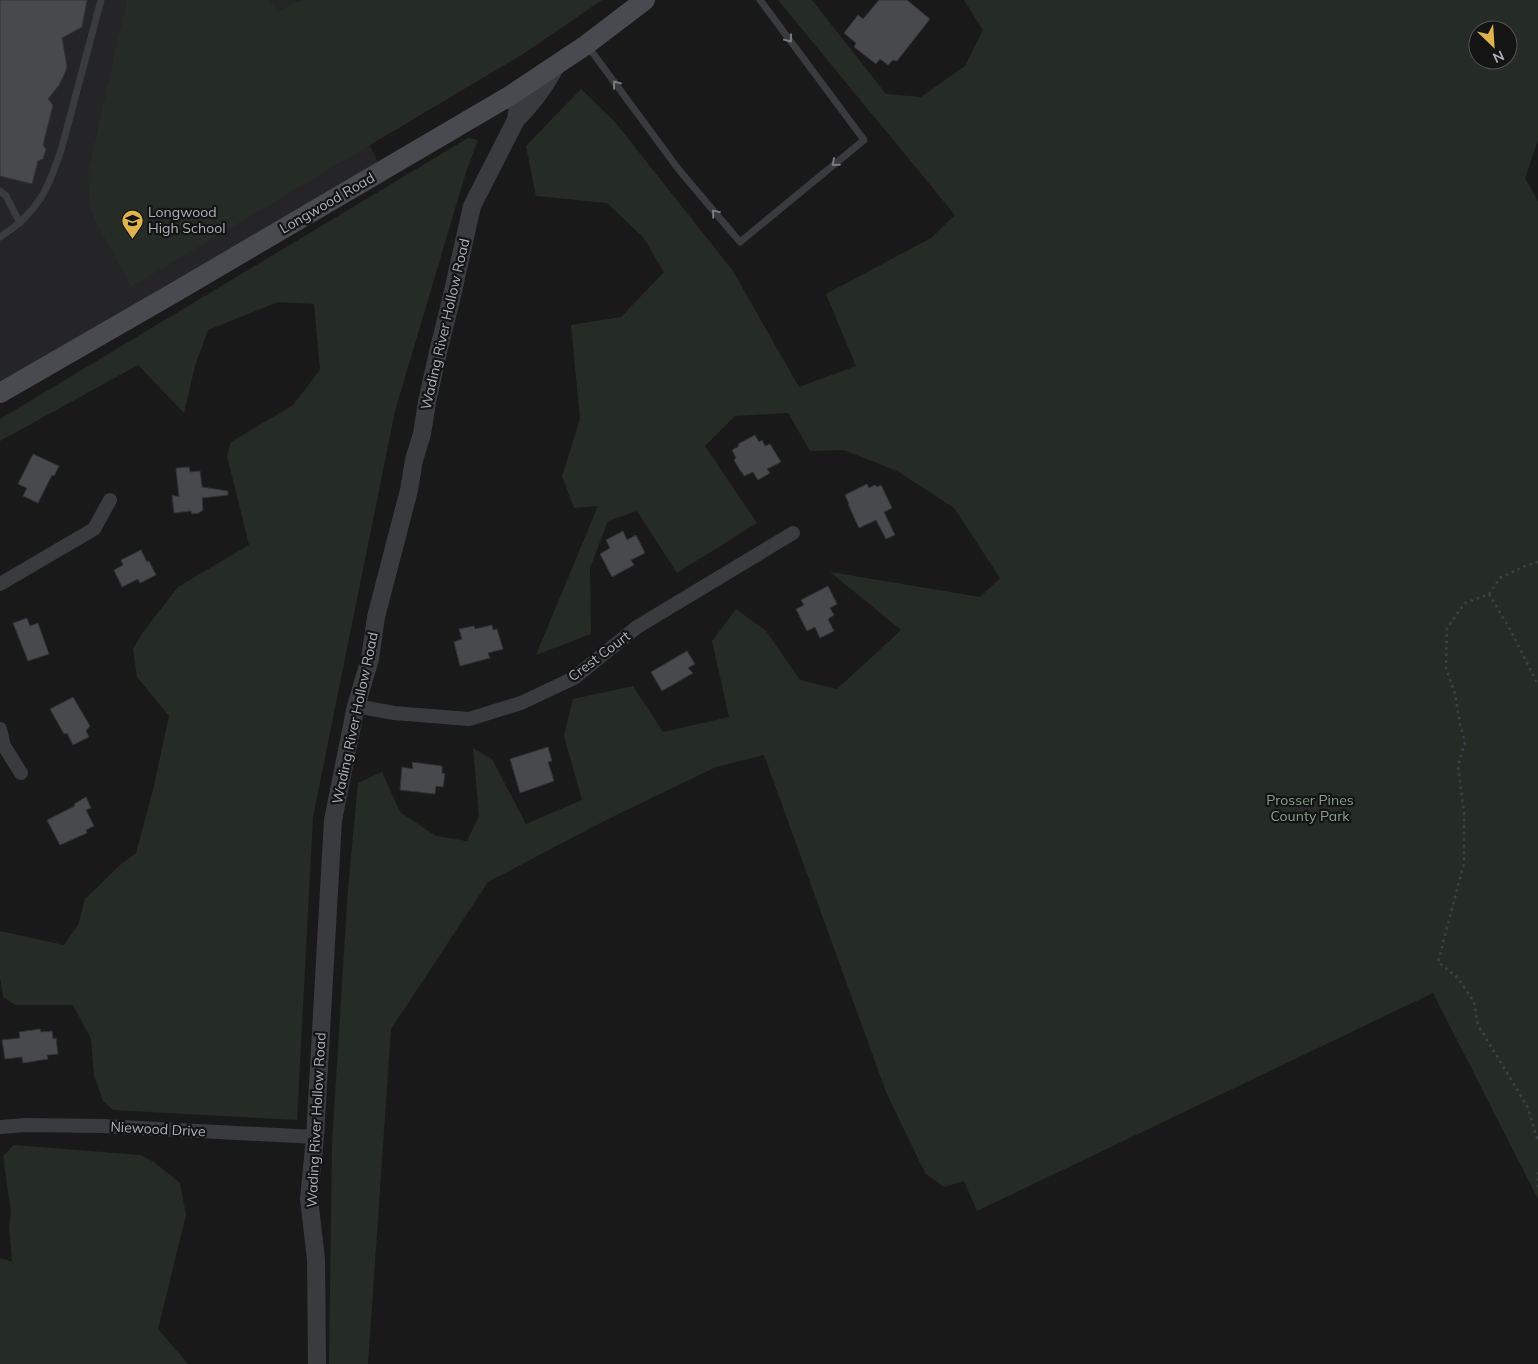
<svg xmlns="http://www.w3.org/2000/svg" width="1538" height="1364" font-family="Mulish,sans-serif">
  <style>
    .built { fill: #252527 }
    .green { fill: #252c26; fill-rule: evenodd }
    .building { fill: #48494d; stroke: #333336 }
    .lines { fill: none; stroke-linecap: round; stroke-linejoin: round }
    .path { stroke: #404146; stroke-width: 2.5; stroke-dasharray: 2.5 4; stroke-linecap: butt }
    .service { stroke: #3a3b3f; stroke-width: 7 }
    .minor { stroke: #3a3b3f; stroke-width: 14 }
    .tertiary { stroke: #3a3b3f; stroke-width: 18 }
    .secondary { stroke: #484a4f; stroke-width: 20 }
    .oneway { stroke: #797b82 }
    .labels { text-anchor: middle; dominant-baseline: central; stroke-width: 4.5; stroke-linejoin: round; paint-order: stroke }
    .street-label { font-size: 14px; fill: #acb0b9; stroke: #141415 }
    .poi-label { font-size: 14px; fill: #acb0b9; stroke: #141415; text-anchor: start }
    .park-label { font-size: 14px; fill: #86a189; stroke: #141415 }
  </style>
  <rect width="100%" height="100%" fill="#19191a"/>
  <path class="built" d="M0,0H298L382,170L0,390Z"/>
  <path class="green" d="M127,0H268L279,11L301,0H602L523,54L131,287L95,220L90,205L88,174Z
    M778,0H812L886,94L921,97L965,66L983,30L964,0H1538V140L1525,178L1538,201V1199L1433,993L977,1211L964,1181L944,1187L925,1173L886,1092L764,755L716,767L606,820L488,882L391,1029L368,1364H329L332,1144L348,888L358,783L382,772L400,812L436,836L467,841L479,816L473,748L492,759L526,824L582,800L564,736L573,699L633,686L663,732L729,717L712,641L736,609L766,631L800,680L837,689L901,630L830,572L980,597L1000,578L954,508L897,471L844,450L810,451L788,413L735,416L705,446L757,523L677,573L637,511L608,521L590,568L591,634L536,655L598,506L574,508L562,476L580,419L571,325L621,317L664,272L643,237L607,203L536,196L526,146L581,89L615,122L733,271L799,387L856,366L826,294L931,238L955,215ZM1478,30H1508V60H1478Z
    M468,138L478,140L466,172L395,411L313,817L297,1120L113,1110L103,1101L94,1075L91,1039L73,1005H15L3,997L0,977V931L64,945L78,925L85,899L120,865L136,853L153,790L169,716L137,677L133,649L143,632L178,587L249,545L227,456L231,442L293,405L320,370L314,304L278,302L208,330L195,366L184,413L138,365L0,441V419Z
    M14,1145L140,1155L154,1162L180,1183L186,1215L158,1329L188,1364H0V1258L12,1262L9,1226L11,1212L3,1156Z"/>
  <path class="building" d="M0,0H87L82,27L62,38L67,66L65,73L59,85L48,99L53,105L43,145L46,149L43,159L38,161L32,184L0,176Z
    M879,0H907L930,19L897,61L893,60L888,65L880,59L876,64L854,47L856,43L844,33L858,15L863,19Z
    M755,435L759,442L762,440L765,446L770,444L781,462L767,469L770,473L758,480L753,472L744,476L742,472H741L734,460L736,458L732,450L739,446L738,444Z
    M33,454L59,466L54,476L52,475L38,503L23,496L27,488L18,484Z
    M189,467L190,472L200,471L202,487L228,491V495L202,498L203,510L199,513L192,514L191,511L174,513L172,495L179,497L176,468Z
    M867,484L869,488L875,485L877,487L881,485L892,508L884,512L895,535L886,539L876,520L859,528L848,504H849L845,495Z
    M623,531L627,540L636,535L645,553L631,560L634,565L612,577L600,554L610,548L606,540Z
    M141,550L147,562L149,561L156,575L140,583L138,579L122,587L114,570L123,565L121,560Z
    M828,586L837,604L830,608L834,615L828,619L834,631L820,638L815,627L807,631L796,609L804,605L801,600Z
    M27,618L30,626L38,623L49,654L28,661L13,623Z
    M492,625L493,630L497,629L503,649L488,653L490,658L460,666L454,642L462,639L459,629L474,626L475,629Z
    M687,651L695,664L688,668L693,673L662,691L651,672Z
    M73,697L90,726L86,731L89,737L73,745L67,733L64,734L50,709Z
    M548,747L552,761L548,762L554,781L520,793L510,759Z
    M412,762L442,766V773L445,774L443,787L436,786L435,794L400,790L402,767L413,769Z
    M86,797L91,808L86,810L94,826L86,830L87,833L60,845L47,820L75,806L74,804Z
    M40,1029L41,1032L52,1031L53,1039L56,1038L58,1054L47,1055L48,1059L23,1063L22,1057L5,1059L2,1040L20,1038L19,1032Z"/>
  <g class="lines">
    <path class="path" d="M1538,562L1527,565L1500,578L1489,594L1465,603L1447,628L1446,668L1455,694L1460,724L1465,742L1458,766L1464,813V863L1438,962L1458,978L1474,1002L1478,1025L1527,1106L1538,1141
      M1489,594L1511,631L1538,685
      M1538,1172V1187"/>
    <path class="service" d="M587,45L679,170L740,242L864,140L760,0
      M0,191L6,196L20,223
      M0,237C38,213 49,188 62,147L101,0"/>
    <path class="minor" d="M0,584L94,529L110,500
      M356,706L394,713L469,719L521,703L574,678L637,627L793,533
      M0,729L4,746L21,773
      M0,1127L26,1125L102,1126L315,1137"/>
    <path class="tertiary" d="M516,120C533,103 546,85 557,64
      M317,1364L316,1259L309,1199L315,1137L333,820L356,706L370,659L376,617L409,490L414,460L422,434L427,402L439,348L451,300L472,206L516,120L518,108L511,95"/>
    <path class="secondary" d="M0,393L177,291L511,95L586,45L645,0"/>
  </g>
  <defs><path id="oneway-chevron" d="M-2-3.5L2.5 0L-2 3.5" fill="none" stroke-width="1.6" stroke-linecap="round" stroke-linejoin="round" transform="scale(1.25)"/></defs>
  <g class="oneway">
    <use href="#oneway-chevron" transform="translate(789 39) rotate(53)"/>
    <use href="#oneway-chevron" transform="translate(616 84) rotate(-127)"/>
    <use href="#oneway-chevron" transform="translate(835 163) rotate(140)"/>
    <use href="#oneway-chevron" transform="translate(715 213) rotate(-130)"/>
  </g>
  <defs>
    <symbol id="school-pin" viewBox="-11 -11 22 30"><path d="M0 17L-7.5 6A9.5 9.5 0 1 1 7.5 6Z" fill="#dfb44c" stroke="#141415"/><path d="M0-5L7-2L0 1L-7-2ZM-4 1L0 2.5L4 1V4Q0 6-4 4Z" fill="#111"/></symbol>
  </defs>
  <g fill-rule="evenodd">
    <use href="#school-pin" x="120" y="208" width="25" height="34"/>
  </g>
  <g class="labels">
    <g class="street-label">
      <text transform="translate(327 203) rotate(-30)">Longwood Road</text>
      <text transform="translate(445 324) rotate(-77)">Wading River Hollow Road</text>
      <text transform="translate(599 656) rotate(-37)">Crest Court</text>
      <text transform="translate(355 718) rotate(-78)">Wading River Hollow Road</text>
      <text transform="translate(316 1120) rotate(-87)">Wading River Hollow Road</text>
      <text transform="translate(158 1129) rotate(3)">Niewood Drive</text>
    </g>
    <g class="poi-label">
      <text x="148" y="212">Longwood<tspan x="148" dy="16">High School</tspan></text>
    </g>
    <g class="park-label">
      <text x="1310" y="800">Prosser Pines<tspan x="1310" dy="16">County Park</tspan></text>
    </g>
  </g>
  <g transform="translate(1493 45) rotate(155)"><circle r="24" fill="#141415" stroke="#515257"/>
  <path d="M0-4L9 19L0 12L-9 19Z" fill="#dfb44c"/>
  <text y="-8" font-size="14" font-weight="bold" text-anchor="middle" fill="#acb0b9">N</text>
  </g>
</svg>
